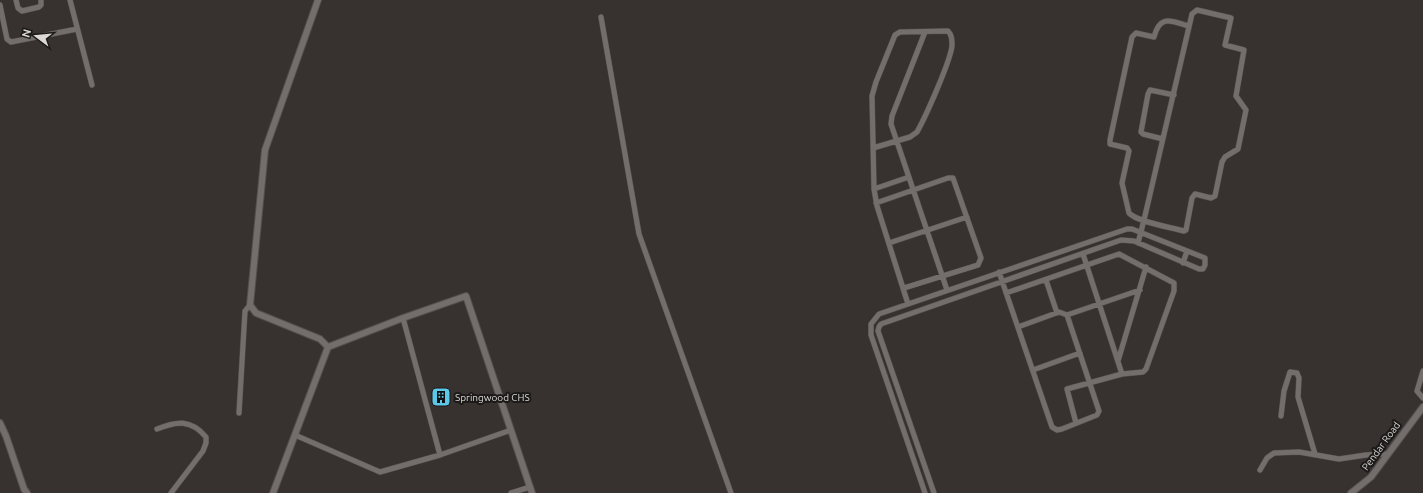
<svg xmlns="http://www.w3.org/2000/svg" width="1423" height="493" font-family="Ubuntu,sans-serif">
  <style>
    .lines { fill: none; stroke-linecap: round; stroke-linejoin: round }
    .minor-casing { stroke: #534e4d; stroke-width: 6 }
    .tertiary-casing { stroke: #534e4d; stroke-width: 8 }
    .minor { stroke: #736d6b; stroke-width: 5 }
    .tertiary { stroke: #736d6b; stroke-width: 6 }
    .labels { text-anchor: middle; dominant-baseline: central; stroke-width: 4; stroke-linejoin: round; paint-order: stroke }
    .poi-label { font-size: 10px; fill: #dbd8d6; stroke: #1c1a19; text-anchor: start }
    .street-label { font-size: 10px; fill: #dbd8d6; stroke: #1c1a19 }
  </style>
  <rect width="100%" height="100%" fill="#373130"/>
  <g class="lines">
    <defs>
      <path id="minor" d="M16,0L18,8L22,11L39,7L41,5V0
        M70,0L92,85
        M0,5L7,39L11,42L77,29
        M601,17L639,234L731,493
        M925,32L892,116L891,124L947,290
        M1163,139L1143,134L1141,132L1148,94L1150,90L1174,95
        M873,148L910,137L917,132C926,116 950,62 952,46C952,40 952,35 948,31L900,32L895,35L876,82L872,96L874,189L877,206L908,304
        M874,189L909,177
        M876,203L948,178H953L981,258L978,265L904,288
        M889,243L967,217
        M1138,243L1144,220L1192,14L1197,10L1231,18L1225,45L1244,50L1236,96L1246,110L1238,149L1225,157L1222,162L1215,196L1211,198L1195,194L1192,198L1186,230L1184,231C1170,227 1137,222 1129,213L1122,183L1129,151L1127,148L1110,144V140L1132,37L1136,33L1154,37C1160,14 1171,21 1189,26
        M1083,254L1122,374
        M1183,263L1187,251
        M999,272L1052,427L1057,430L1062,429L1097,415L1099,411L1067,315L1059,312L1018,327
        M1046,280L1057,313
        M1006,293L1119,254L1174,283V291L1146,369L1143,372L1122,374L1067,389L1076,423
        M1067,315L1140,290
        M403,318L440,455
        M1118,361L1146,267
        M1033,370L1080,353
        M1423,371L1417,391L1423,398
        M239,413L245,311L250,305
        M1281,416L1284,391L1290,372L1297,373L1299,378L1298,397L1315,454
        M157,429C176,421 191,419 206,437V443L203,451L171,493
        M295,435L380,472L440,455L511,430
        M1260,470L1267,458L1274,453L1299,452L1339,459L1366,455L1386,454
        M511,493L530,487
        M925,493L871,335V324L879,314L1127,229H1132L1205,258V265L1203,269H1199L1134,241L1121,240L881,324L879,327L878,331L934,493"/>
      <path id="tertiary" d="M318,0L265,150L250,305L256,313L320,339L328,347
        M328,347L403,318L466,296L532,493
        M0,423L6,436L24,489L27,493
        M273,493L328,347
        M1351,493L1371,477L1423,407"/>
    </defs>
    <use href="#minor" class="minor-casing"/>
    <use href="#tertiary" class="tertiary-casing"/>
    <use href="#minor" class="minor"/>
    <use href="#tertiary" class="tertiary"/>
  </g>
  <defs>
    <symbol id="building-square" viewBox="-11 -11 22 22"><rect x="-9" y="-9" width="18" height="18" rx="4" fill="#5cc7e7" stroke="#1c1a19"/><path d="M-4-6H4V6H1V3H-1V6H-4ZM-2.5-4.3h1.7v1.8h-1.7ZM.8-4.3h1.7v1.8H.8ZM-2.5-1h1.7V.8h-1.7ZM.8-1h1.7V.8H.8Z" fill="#111"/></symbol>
  </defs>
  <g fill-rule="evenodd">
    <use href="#building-square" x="430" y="386" width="22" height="22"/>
  </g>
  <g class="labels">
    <g class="poi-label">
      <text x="455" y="397">Springwood CHS</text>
    </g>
    <g class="street-label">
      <text transform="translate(1381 446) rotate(-54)">Pendar Road</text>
    </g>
  </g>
  <g transform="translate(36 36) rotate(286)" stroke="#1c1a19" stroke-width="3" paint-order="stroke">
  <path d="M0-3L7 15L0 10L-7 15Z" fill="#dbd8d6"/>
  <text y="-6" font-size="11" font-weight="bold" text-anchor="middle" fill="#dbd8d6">N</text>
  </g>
</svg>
